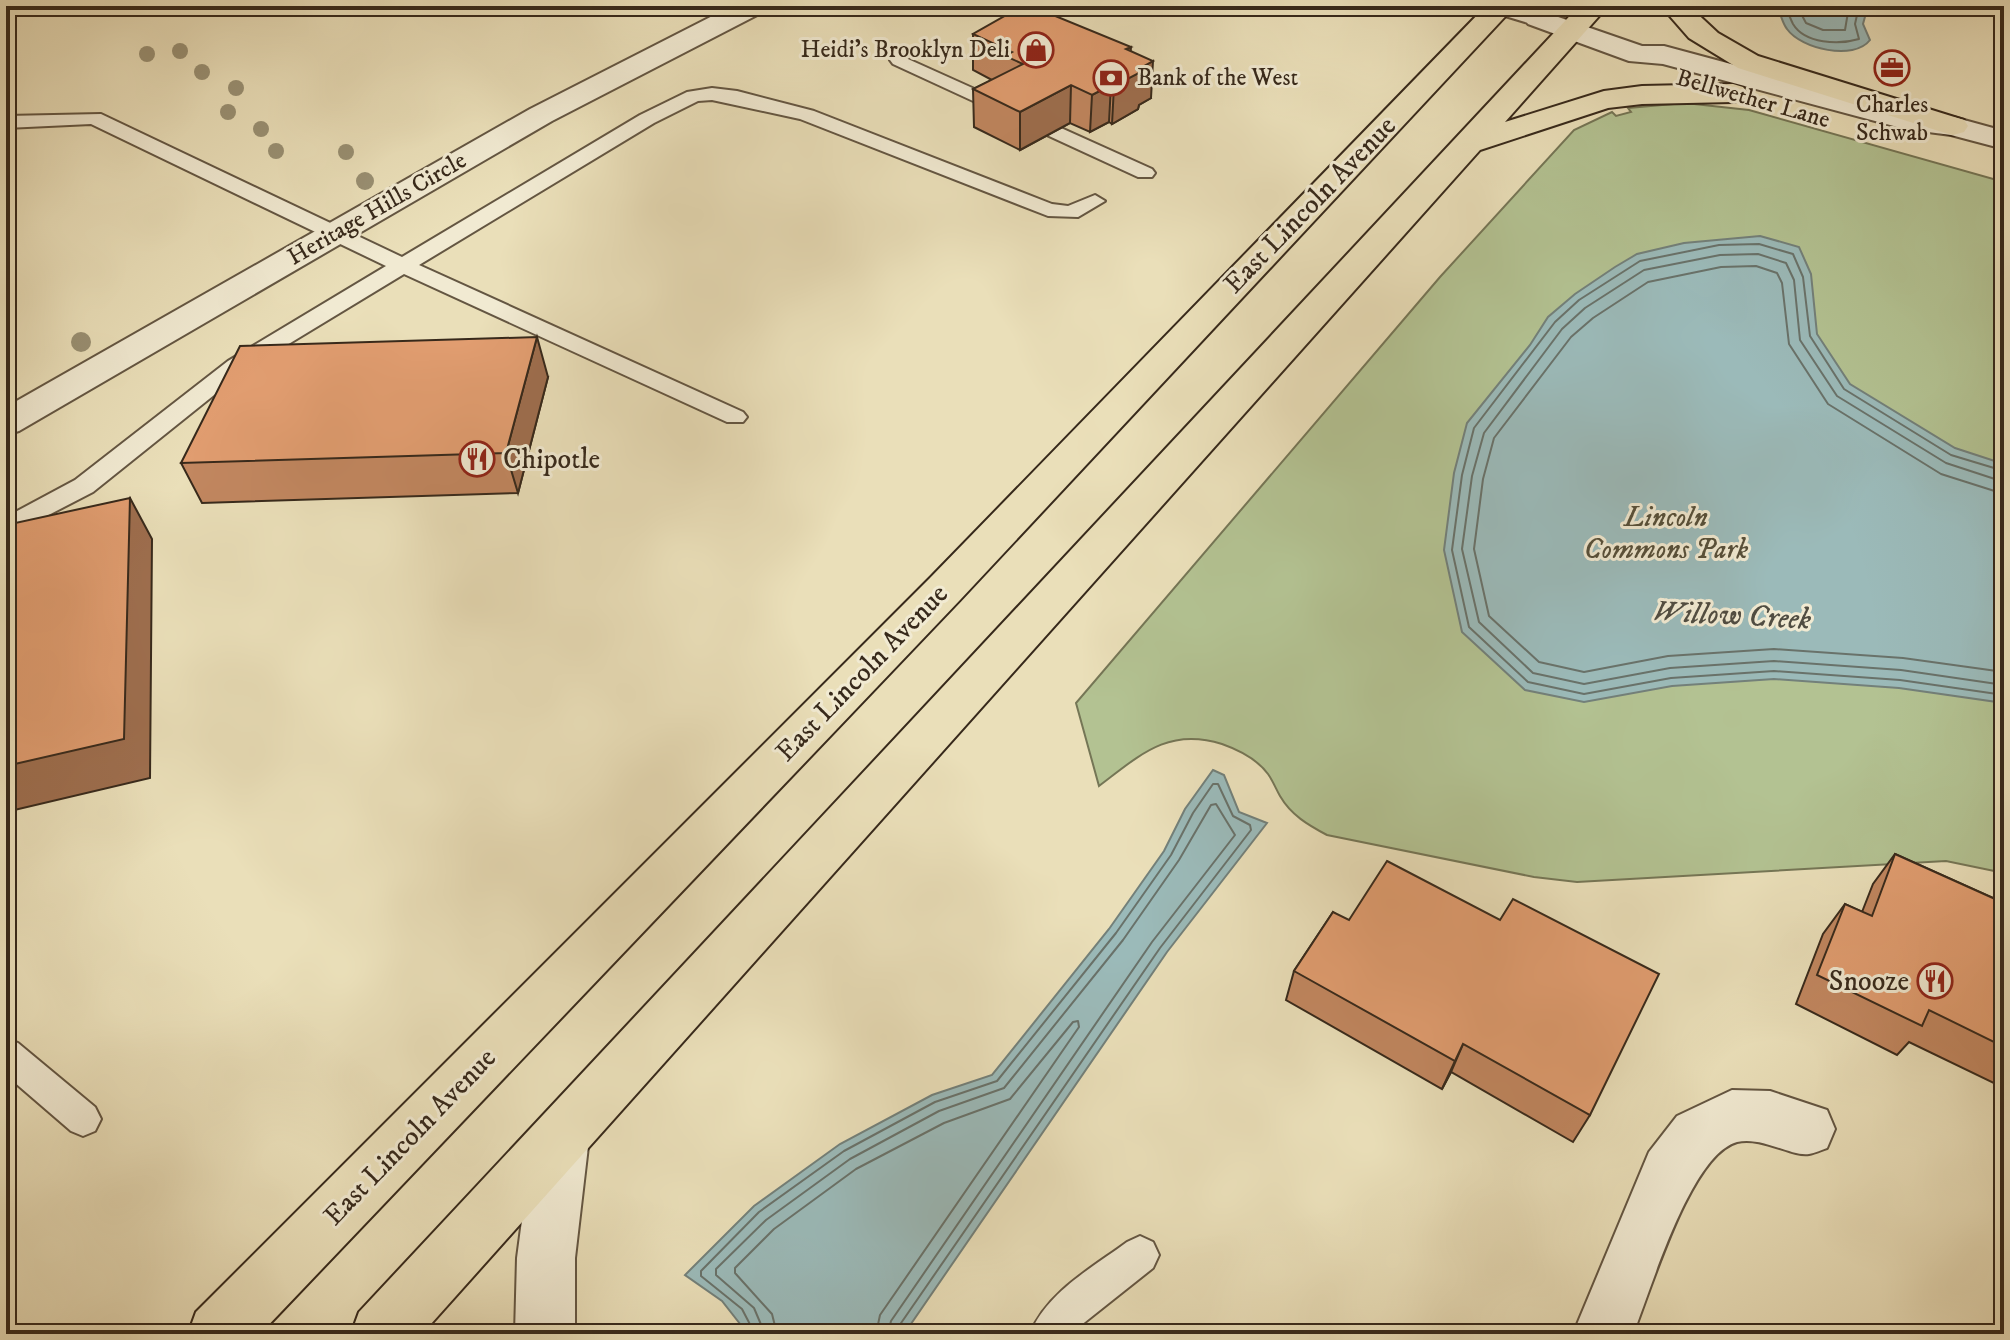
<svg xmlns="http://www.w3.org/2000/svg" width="2010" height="1340" font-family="'IM FELL DW Pica',serif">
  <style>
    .green { fill: #b3c292; stroke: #757656; stroke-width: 2 }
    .water { fill: #9bbab9; stroke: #73807a; stroke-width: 2 }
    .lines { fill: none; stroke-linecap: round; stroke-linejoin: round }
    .shore { stroke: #69726a; stroke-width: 2 }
    .service-casing { stroke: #645642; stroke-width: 4 }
    .minor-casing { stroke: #645642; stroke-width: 4 }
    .tertiary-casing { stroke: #645642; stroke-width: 4 }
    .primary-casing { stroke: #37291b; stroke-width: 4 }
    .service { fill: #f1ead2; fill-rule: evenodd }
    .minor { fill: #f1ead2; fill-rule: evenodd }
    .tertiary { fill: #f1ead2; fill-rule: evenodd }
    .primary { fill: #eadfb9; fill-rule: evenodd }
    .tree { fill: #999073 }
    .wall { fill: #c28760; stroke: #37291b; stroke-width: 2 }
    .shaded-wall { fill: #9e6e4e; stroke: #37291b; stroke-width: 2 }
    .building { fill: #e19d70; stroke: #37291b; stroke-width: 2 }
    .labels { text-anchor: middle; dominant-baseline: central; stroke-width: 6; stroke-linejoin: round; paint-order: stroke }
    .far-poi-label { font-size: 24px; fill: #37291b; stroke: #f1ead2; text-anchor: end }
    .far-street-label { font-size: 24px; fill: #37291b; stroke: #f1ead2 }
    .street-label { font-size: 28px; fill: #37291b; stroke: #f1ead2 }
    .poi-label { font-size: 28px; fill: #37291b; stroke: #f1ead2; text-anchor: start }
    .park-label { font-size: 28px; font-style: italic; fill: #564f39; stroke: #f1ead2 }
    .water-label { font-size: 30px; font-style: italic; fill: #504d42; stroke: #f1ead2 }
  </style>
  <rect width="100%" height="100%" fill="#eadfb9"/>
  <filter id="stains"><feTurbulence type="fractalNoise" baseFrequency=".0025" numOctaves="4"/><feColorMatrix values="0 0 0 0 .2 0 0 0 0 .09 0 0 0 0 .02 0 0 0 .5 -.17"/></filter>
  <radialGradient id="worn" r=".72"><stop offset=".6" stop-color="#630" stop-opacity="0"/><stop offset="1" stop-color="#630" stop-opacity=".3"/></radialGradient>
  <path class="green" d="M1685,103L1749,110L2004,182V873L1946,861L1577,882L1534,877L1327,835C1308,825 1291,815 1280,796C1276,789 1273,781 1268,774C1257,759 1239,750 1222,744C1168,727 1140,755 1099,786L1076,703L1440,277L1574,130L1612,112L1616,116L1631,112L1628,108Z"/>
  <path class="water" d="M1776,6H1868L1863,24L1870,40C1854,61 1801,49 1787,29C1782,23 1781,13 1776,6Z
    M1760,236L1799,247L1811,274L1817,334L1850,384L1955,448L2004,464V703L1899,688L1774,679L1672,686L1584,702L1525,690L1462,632L1444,550L1454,473L1467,423L1530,345L1548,317L1575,294L1615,267L1637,254L1684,243Z
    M1213,770L1224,775L1239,812L1267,823L1167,952L904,1334H748L722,1301L685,1275L754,1206L840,1144L932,1095L992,1075L1109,929L1164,851L1185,809Z"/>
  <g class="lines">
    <path class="shore" d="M1785,6C1788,12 1790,18 1793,24C1805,44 1839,45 1859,39L1855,24L1859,6
      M1797,6L1806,23L1823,30H1845L1849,6
      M2004,471L1951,455L1844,389L1810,336L1803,277L1793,254L1759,244L1719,245L1640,261L1579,300L1555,322L1474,428L1462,475L1452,550L1469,627L1528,682L1584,694L1671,678L1774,671L1900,680L2004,695
      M2004,482L1946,463L1837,396L1800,340L1794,280L1786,263L1758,254L1720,255L1644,270L1585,308L1562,329L1484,433L1472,476L1462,549L1479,622L1533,673L1584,684L1670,668L1774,661L1901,670L2004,685
      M2004,494L1941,474L1828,404L1789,344L1782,283L1777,273L1756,266L1721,267L1648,282L1593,318L1571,337L1494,438L1483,479L1474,549L1489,616L1539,662L1584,672L1668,656L1774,649L1903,658L2004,672
      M755,1334L742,1309L701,1276V1271L759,1212L844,1151L935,1102L997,1081L1116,933L1171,855L1193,813L1213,784H1218L1233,816L1250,825L1251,830L1160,948L899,1326L898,1334
      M765,1334L754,1308L716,1275V1269L766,1220L850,1159L939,1111L1004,1088L1123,940L1179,860L1211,805L1216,804L1235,835L1152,942L891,1321L888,1334
      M777,1334L772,1314L735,1273V1268L774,1229L856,1169L944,1123L1010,1099L1073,1022L1078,1021L1079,1027L880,1315L876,1334"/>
    <defs>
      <path id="service" d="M959,6H977L978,7L969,12Z
        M899,55L1152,169L1155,173L1152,177H1138L893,64L890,60Z
        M712,88L737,91L814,111L1052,204L1068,206L1095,195L1105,201L1078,217L1048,216L800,119L712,100L698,101L654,123L419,265L743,412L747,417L743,422H727L404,274L244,371L93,492L6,537V517L75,480L228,361L386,266L91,124L6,128V116L101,114L402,257L640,115L687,92Z
        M6,1038L18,1043L95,1107L101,1119L95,1131L83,1136L71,1131L6,1075Z
        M1140,1236L1153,1242L1159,1255L1153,1268L1080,1326L1073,1334H1030C1047,1292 1092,1268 1127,1242Z"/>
      <path id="minor" d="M1538,10L1642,46H1664L1917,114L1953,117L2004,131V149L1951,135L1905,129L1663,64L1629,61L1528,24L1524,18L1528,12Z
        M1732,1090L1770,1091L1827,1110L1835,1129L1827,1148C1821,1150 1815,1153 1809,1154C1792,1157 1762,1136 1737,1142C1690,1155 1651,1290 1633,1334H1573L1649,1152L1677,1116Z
        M561,1112L581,1119L589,1138L575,1258V1334H515L517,1258L533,1138L541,1119Z"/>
      <path id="tertiary" d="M732,6H767L763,12L552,121L19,431L6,435V407L530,109Z
        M1488,6C1507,6 1540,0 1552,18L1548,24L1538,26L1492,12Z"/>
      <path id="primary" d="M1486,6H1515L960,600L260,1334H188L196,1312L930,578Z
        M1579,6H1608L1505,122L1604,91L1642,86L1733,84L1743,87L1748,93L1743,99L1733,102L1642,104L1608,108L1480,150L422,1334H351L359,1312Z
        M1661,6H1689L1718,33L1758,56L1964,120L1968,126L1964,132L1953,135L1942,132L1738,68L1689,38Z"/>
    </defs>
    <use href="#service" class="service-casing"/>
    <use href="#minor" class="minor-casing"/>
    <use href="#tertiary" class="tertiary-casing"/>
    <use href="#primary" class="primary-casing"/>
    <use href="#service" class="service"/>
    <use href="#minor" class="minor"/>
    <use href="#tertiary" class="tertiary"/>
    <use href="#primary" class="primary"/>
  </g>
  <g class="tree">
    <circle cx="180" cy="51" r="8"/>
    <circle cx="147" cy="54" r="8"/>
    <circle cx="202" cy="72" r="8"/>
    <circle cx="236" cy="88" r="8"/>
    <circle cx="228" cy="112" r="8"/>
    <circle cx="261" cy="129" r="8"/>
    <circle cx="276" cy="151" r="8"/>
    <circle cx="346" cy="152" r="8"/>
    <circle cx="365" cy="181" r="9"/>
    <circle cx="81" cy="342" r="10"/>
  </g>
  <path class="wall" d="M973,34L1130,51L1151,98L1139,105L1138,109L1112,124L1109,122L1090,132L1070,123L1020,150L974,127L973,89L992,80L973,70Z
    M548,377L518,493L202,503L181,463Z
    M1895,854L2004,903V1088L1909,1042L1897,1055L1796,1004L1823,934L1845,904L1862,912L1873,884Z
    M1333,912L1590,1115L1573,1142L1451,1072L1442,1089L1286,1000L1294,971Z"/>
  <path class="shaded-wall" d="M1131,47L1129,78L1137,70L1153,61L1151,98L1139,105L1138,109L1112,124L1114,86L1126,49Z
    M1071,85L1070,123L1020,150V112Z
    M1111,85L1109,122L1090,132L1092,95Z
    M537,337L548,377L518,493L506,453Z
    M130,498L152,539L150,778L6,812V766Z
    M1463,1044L1451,1072L1442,1089L1455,1061Z"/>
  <path class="building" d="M1022,6H1031L1131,47L1126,49L1153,61L1137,70L1141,72L1114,86L1111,85L1092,95L1071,85L1020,112L973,89L1023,64L1005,56L1012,52L973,34Z
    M537,337L506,453L181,463L240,346Z
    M130,498L124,739L6,766V525Z
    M1895,854L2004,903V1047L1929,1010L1922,1026L1817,975L1845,904L1872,916Z
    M1387,861L1500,920L1513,899L1659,974L1590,1115L1463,1044L1455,1061L1294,971L1333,912L1349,920Z"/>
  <defs>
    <symbol id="shop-ring" viewBox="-11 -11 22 22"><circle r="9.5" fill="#f1ead2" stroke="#8f2418" stroke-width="1.5"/><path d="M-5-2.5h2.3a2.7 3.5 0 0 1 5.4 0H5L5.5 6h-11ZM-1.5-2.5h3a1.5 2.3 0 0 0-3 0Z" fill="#8f2418"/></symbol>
    <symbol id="office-ring" viewBox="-11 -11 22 22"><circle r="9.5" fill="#f1ead2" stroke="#8f2418" stroke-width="1.5"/><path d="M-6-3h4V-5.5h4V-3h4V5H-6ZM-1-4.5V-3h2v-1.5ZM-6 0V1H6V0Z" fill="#8f2418"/></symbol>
    <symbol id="bank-ring" viewBox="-11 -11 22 22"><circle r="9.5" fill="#f1ead2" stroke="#8f2418" stroke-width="1.5"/><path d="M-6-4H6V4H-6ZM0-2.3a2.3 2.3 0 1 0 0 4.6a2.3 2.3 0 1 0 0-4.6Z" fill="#8f2418"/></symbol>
    <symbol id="restaurant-ring" viewBox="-11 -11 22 22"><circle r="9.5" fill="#f1ead2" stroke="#8f2418" stroke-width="1.5"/><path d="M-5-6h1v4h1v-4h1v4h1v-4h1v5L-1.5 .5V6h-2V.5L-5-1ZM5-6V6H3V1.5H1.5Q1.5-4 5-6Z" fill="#8f2418"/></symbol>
  </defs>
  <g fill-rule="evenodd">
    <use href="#shop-ring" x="1016" y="30" width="40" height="40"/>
    <use href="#office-ring" x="1872" y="48" width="40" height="40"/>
    <use href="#bank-ring" x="1091" y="58" width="40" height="40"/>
    <use href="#restaurant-ring" x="457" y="439" width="40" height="40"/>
    <use href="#restaurant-ring" x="1915" y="961" width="40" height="40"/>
  </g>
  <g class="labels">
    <g class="far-poi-label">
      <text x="1010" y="50">Heidi's Brooklyn Deli</text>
      <text x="1137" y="78" text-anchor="start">Bank of the West</text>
      <text x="1892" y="105" text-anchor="middle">Charles<tspan x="1892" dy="28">Schwab</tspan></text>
    </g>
    <g class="far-street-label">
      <text transform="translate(1753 99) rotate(16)">Bellwether Lane</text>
      <text transform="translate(377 209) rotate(-30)">Heritage Hills Circle</text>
    </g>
    <g class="street-label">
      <text transform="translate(1310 205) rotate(-46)">East Lincoln Avenue</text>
      <text transform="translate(862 673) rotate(-46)">East Lincoln Avenue</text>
      <text transform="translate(410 1137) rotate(-46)">East Lincoln Avenue</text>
    </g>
    <g class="poi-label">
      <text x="503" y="459">Chipotle</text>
      <text x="1909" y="981" text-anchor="end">Snooze</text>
    </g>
    <g class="park-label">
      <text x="1666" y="517">Lincoln<tspan x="1666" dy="32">Commons Park</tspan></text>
    </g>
    <g class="water-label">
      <text transform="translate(1732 616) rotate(3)">Willow Creek</text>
    </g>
  </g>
  <rect width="2010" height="1340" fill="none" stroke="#eadfb9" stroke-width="32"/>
  <rect x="8" y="8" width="1994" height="1324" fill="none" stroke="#37291b" stroke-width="4"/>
  <rect x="16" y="16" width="1978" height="1308" fill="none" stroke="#37291b" stroke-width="2"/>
  <rect width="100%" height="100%" filter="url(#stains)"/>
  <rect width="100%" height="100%" fill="url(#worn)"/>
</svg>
